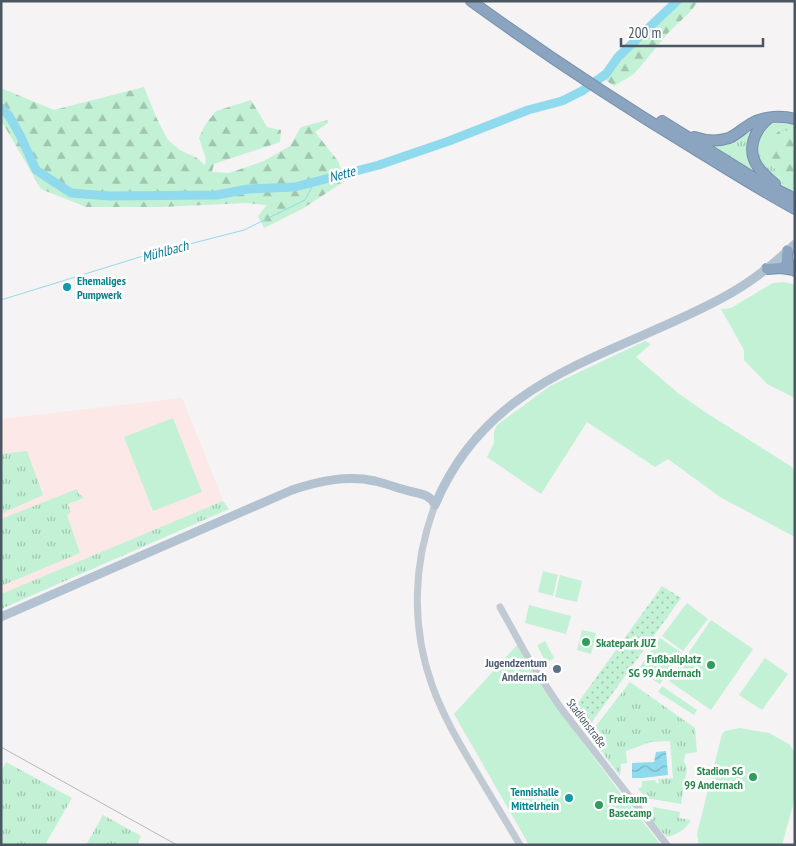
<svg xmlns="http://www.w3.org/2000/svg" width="796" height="846" font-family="'PT Sans Narrow',sans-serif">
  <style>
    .medical { fill: #fce8e6 }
    .grass { fill: url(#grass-tufts) }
    .forest { fill: url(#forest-firs) }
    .garden { fill: url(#garden-dots) }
    .pitch { fill: #c3f1d5 }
    .water { fill: url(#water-waves) }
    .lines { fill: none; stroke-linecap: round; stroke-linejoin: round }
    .stream { stroke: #90daee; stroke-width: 1 }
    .river { stroke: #90daee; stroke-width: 9 }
    .highway-casing { stroke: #7690ad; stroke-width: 12 }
    .minor { stroke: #c1cad2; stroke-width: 7 }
    .major { stroke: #b3c2d1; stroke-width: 9 }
    .highway { stroke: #8ba5c1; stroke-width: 10 }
    .rail { stroke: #b5b8bd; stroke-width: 1 }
    .culture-dot { fill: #0f9aa8; stroke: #fff; stroke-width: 2 }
    .leisure-dot { fill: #2e9e5b; stroke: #fff; stroke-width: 2 }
    .service-dot { fill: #5c6f8a; stroke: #fff; stroke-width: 2 }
    .labels { text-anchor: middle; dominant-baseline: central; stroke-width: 5; stroke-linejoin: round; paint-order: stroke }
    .culture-label { font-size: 12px; font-weight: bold; fill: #0d838f; stroke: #fff; text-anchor: start }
    .leisure-label { font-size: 12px; font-weight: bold; fill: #27864d; stroke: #fff; text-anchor: start }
    .service-label { font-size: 12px; font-weight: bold; fill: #4e5e75; stroke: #fff; text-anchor: end }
    .street-label { font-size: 12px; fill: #4a5661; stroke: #fff }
    .water-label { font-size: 14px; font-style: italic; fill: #0c7c9b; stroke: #fff }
  </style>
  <defs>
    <pattern id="grass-tufts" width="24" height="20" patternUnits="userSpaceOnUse" patternTransform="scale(1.25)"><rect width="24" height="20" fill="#c3f1d5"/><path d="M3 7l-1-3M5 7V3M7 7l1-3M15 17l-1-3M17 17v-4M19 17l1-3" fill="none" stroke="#a0c6b0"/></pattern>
    <pattern id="forest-firs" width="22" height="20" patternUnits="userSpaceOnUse" patternTransform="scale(1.25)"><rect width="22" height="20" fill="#c3f1d5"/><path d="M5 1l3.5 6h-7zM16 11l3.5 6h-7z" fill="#a0c6b0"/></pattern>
    <pattern id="garden-dots" width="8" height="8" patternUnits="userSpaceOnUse" patternTransform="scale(1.25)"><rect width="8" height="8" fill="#c3f1d5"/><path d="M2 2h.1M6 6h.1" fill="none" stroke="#a0c6b0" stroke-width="1.8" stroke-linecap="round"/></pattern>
    <pattern id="water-waves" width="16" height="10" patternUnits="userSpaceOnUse" patternTransform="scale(1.25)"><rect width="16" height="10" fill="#90daee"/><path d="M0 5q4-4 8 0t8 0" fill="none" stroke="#78b4c4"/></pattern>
  </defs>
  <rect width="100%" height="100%" fill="#f5f3f3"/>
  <path class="medical" d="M182,398L223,501L1,594V419Z"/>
  <path class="grass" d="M764,119L751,137L761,176L707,144Z
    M780,120L795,123V128L788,131L770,160L787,189L777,182L760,166L754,145L768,125Z
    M27,451L43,495L1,514V454Z
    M77,489L78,493L84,498L68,504L71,512L67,515L80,553L1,586V519Z
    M223,501L229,509L1,609V594Z
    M630,682L695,728L697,752L685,754L684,761L687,768L681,804L646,798L638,789L642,787V781L655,780L656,783H659L658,779L673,778L670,741L651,742L626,751L627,763L621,764L620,776L589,735Z
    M6,762L72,798L46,843L48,845H1V772Z
    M653,807L680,812L679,818L691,820C686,829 677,835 667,837L654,824L645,813L652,814Z
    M103,815L141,836L137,845H86Z"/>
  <path class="forest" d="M671,1H698L691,11L669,32L634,74L614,86L600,76L635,34L663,11Z
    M144,87L157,119L168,140L180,150L197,158L205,165L206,159L199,138L205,125L216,111L251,100L267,127L281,130L280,142L214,164L212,172L229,173L264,161L290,146L301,127L328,120V123L315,132L338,161L345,181L302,209L264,228L258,216L267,205L247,203L160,207H86L41,189L4,125L1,123V88L54,110Z
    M795,128V194L787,189L770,160L766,143L780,130L788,131Z"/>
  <path class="garden" d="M662,586L681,598L589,726L575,707Z"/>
  <path class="pitch" d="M785,282L795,285V398L767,384L744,360V350L721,309L731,308L773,283Z
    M645,341L651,344L636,357L678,393L705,412L795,469V537L720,497L668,459L655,467L587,422L541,494L487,457L494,443V431L497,425L512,414L550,386Z
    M173,418L202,492L153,511L124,437Z
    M543,571L558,575L553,596L538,592Z
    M560,575L582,581L577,602L555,597Z
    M687,603L708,619L683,651L662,636Z
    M529,605L571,616L566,634L525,623Z
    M711,620L753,649L711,710L669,681Z
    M582,630L596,633L591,654L577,650Z
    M660,638L682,653L660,684L638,670Z
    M545,641L554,658L546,663L537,645Z
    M518,644C560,715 610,780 661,845H529L454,714Z
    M765,658L788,674L762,710L739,695Z
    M662,686L697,710L694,715L658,692Z
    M740,728L769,733L789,744L795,753V798L782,845H699L697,834L722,734L725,731Z"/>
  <path class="water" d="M666,751L668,775L642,778H632V763L654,762L656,752Z"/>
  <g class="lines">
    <path class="stream" d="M1,300L143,256L244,230L305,200L315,181"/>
    <path class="river" d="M1,108L9,116L20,135L36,170L71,193L109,196L217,195L248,189L295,187L379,165L449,141L528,110L562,101L582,91L606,74L618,57L677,1"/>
    <defs>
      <path id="highway" d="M471,1C543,53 617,102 693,148C727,169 760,190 795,209
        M769,118C754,130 746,150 758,167C763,174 769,179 775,184
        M662,121L754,178L795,199
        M694,137C706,141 717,142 729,138C738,134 744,127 752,123C765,116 782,115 795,119
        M788,251C785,260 788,265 795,271
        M767,269L781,268L794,270"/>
    </defs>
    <use href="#highway" class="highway-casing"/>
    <path class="minor" d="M435,505C413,563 411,626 432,685C443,716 460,745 477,773C491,797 506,821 520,845
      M500,607L531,663L560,707L667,845"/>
    <path class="major" d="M435,505C489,375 611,358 722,298C749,284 773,265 795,244
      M1,617L292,490C319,481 346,475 375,481C387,484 398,488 409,491C420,494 430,494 435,505"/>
    <use href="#highway" class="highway"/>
    <path class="rail" d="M1,747L177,845"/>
  </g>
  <g class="culture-dot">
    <circle cx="67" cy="287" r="5"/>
    <circle cx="569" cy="798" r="5"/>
  </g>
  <g class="leisure-dot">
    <circle cx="586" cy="642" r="5"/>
    <circle cx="711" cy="665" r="5"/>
    <circle cx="753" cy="777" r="5"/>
    <circle cx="599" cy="805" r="5"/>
  </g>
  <circle class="service-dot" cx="557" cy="669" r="5"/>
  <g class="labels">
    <g class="culture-label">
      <text x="77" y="280">Ehemaliges<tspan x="77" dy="14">Pumpwerk</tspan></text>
      <text x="559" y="791" text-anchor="end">Tennishalle<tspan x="559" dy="14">Mittelrhein</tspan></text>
    </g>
    <g class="leisure-label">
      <text x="596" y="642">Skatepark JUZ</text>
      <text x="701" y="658" text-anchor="end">Fußballplatz<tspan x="701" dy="14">SG 99 Andernach</tspan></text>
      <text x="743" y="770" text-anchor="end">Stadion SG<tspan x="743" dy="14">99 Andernach</tspan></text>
      <text x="609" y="798">Freiraum<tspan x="609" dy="14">Basecamp</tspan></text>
    </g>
    <g class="service-label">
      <text x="547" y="662">Jugendzentum<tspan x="547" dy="14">Andernach</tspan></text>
    </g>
    <g class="street-label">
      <text transform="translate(587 723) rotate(53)">Stadionstraße</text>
    </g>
    <g class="water-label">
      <text transform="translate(342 174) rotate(-15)">Nette</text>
      <text transform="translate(165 251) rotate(-15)">Mühlbach</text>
    </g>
  </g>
  <rect width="796" height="846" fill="none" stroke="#4a5661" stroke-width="5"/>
  <path d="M621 38v8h142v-8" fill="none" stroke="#4a5661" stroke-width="2.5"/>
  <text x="628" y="38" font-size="15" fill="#4a5661" stroke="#ffffff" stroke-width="4" paint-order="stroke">200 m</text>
</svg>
